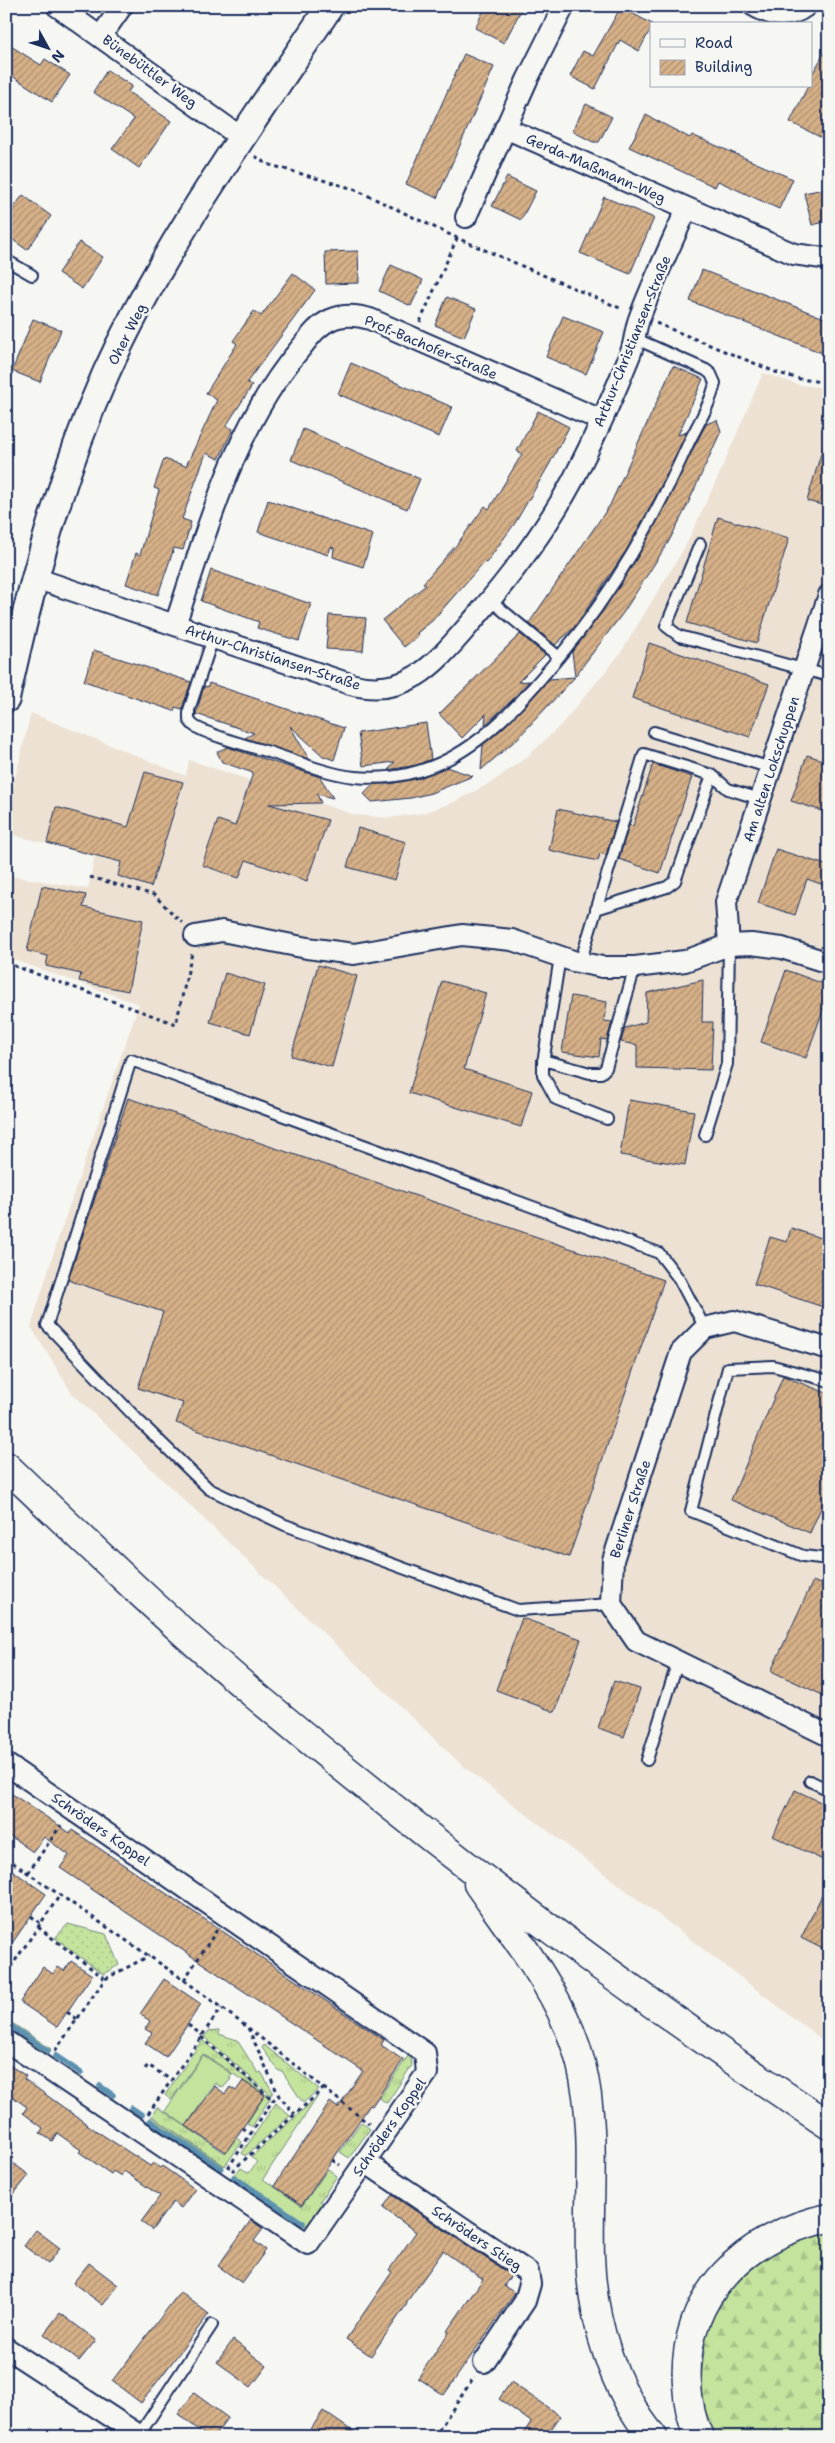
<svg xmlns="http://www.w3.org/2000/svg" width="835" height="2443" font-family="'Shantell Sans',sans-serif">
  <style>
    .built { fill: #ece1d2 }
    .grass { fill: url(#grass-tufts); stroke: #70897d }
    .forest { fill: url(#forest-firs); stroke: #70897d }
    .park { fill: url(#park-dots); stroke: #70897d }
    .garden { fill: #c4e39c; stroke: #70897d }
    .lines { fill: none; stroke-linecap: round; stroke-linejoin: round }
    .stream { stroke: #5c91b0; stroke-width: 5.5 }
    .building { fill: url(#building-hatch); stroke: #1b2f5e }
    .service-casing { stroke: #1b2f5e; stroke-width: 14 }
    .minor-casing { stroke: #1b2f5e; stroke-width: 24 }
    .tertiary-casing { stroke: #1b2f5e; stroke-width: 30 }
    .trunk-casing { stroke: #1b2f5e; stroke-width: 31 }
    .path { stroke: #1b2f5e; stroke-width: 3; stroke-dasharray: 4 4; stroke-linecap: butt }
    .service { stroke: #f6f6f2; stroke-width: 10 }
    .minor { stroke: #f6f6f2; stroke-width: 20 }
    .tertiary { stroke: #f6f6f2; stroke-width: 26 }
    .trunk { stroke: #f6f6f2; stroke-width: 28 }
    .labels { text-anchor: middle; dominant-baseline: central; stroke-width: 5; stroke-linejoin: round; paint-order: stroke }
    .street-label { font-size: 14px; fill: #1b2f5e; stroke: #f6f6f2 }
  </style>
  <defs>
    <pattern id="grass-tufts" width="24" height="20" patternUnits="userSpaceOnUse" patternTransform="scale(1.25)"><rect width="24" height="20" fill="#c4e39c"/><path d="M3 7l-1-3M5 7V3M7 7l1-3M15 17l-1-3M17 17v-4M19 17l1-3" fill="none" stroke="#a8c389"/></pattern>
    <pattern id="forest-firs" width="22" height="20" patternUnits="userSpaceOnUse" patternTransform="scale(1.25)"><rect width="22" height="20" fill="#c4e39c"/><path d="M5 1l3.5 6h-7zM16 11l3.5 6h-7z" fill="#a8c389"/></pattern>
    <pattern id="park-dots" width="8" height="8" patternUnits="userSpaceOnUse" patternTransform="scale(1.25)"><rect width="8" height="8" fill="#c4e39c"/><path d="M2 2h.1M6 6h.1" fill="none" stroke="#a8c389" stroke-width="1.8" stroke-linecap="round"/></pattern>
    <pattern id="building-hatch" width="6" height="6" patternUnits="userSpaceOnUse" patternTransform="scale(1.25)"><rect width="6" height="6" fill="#d6b087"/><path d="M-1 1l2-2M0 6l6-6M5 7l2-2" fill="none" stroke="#ad9072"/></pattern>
  </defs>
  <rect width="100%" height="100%" fill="#f6f6f2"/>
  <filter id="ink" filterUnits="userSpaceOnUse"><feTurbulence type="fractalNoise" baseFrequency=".02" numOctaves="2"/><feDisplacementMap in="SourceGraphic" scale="10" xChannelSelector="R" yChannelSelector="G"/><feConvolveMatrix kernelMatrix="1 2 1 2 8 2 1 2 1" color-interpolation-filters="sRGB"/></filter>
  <g filter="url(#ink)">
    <path class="built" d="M763,373L799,385L829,388V2045L463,1766L72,1393L31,1327L59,1236L139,1004L6,957V875L88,889L95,856L6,833V815L31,713L186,776L189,760L355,815L389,818L423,813L454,802L492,782L527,757L562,724L620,654L685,547L719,475Z"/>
    <path class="grass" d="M6,2019L51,2049L47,2055L6,2026Z
      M219,2030V2034L237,2040L258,2073L261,2072L273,2092L271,2095L204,2037L209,2031Z
      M202,2040L270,2098L252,2127L247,2123L265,2095L203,2054L171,2100L165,2095Z
      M264,2045L319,2089L303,2103L282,2071H279L262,2048Z
      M408,2056L411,2058L412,2065L387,2103L379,2098Z
      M318,2096L263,2179L302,2206L328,2169L337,2176L320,2201L324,2206L312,2223L304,2226L305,2221L302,2227L285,2224L284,2214L230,2178L241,2168L249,2173L257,2162L251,2157Z
      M276,2103L290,2116L245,2156L242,2153Z
      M157,2107L225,2153L236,2138L242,2142L225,2166L152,2116Z
      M151,2117L224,2166L220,2171L148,2123Z
      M361,2122L370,2129L349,2158L340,2152Z"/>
    <path class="forest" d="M829,2232V2437H717L705,2417L700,2387L706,2334L722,2298L745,2270L775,2247Z"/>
    <path class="park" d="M68,1924L106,1934L119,1965L103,1974L55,1938Z"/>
    <path class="garden" d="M203,2055L232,2074L229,2078L231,2079L223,2088L215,2083L186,2126L165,2111Z"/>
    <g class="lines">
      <path class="stream" d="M6,2023L48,2051
        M56,2056L81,2073
        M100,2086L113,2095
        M132,2108L142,2115
        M150,2121L221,2168
        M234,2177L303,2223"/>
    </g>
    <path class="building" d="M486,6H523L504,43L475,28Z
      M621,7L652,24L651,28L639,51L620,40L595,89L570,76L583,51L593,56Z
      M6,43L41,65L45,59L70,75L52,102L6,72Z
      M829,45V131L824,139L790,122L808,86H811V76Z
      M464,54L494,67L437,198L406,184Z
      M107,70L132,86L128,92L171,121L139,168L112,149L134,119L93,92Z
      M586,104L612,117L599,142H593L572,131Z
      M646,115L690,138L692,135L793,179L779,209L718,181L715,187L629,147Z
      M507,177L536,191L521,220L492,206Z
      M829,188V221L812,225L804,193Z
      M23,195L51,216L27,250L6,235V218Z
      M604,197L654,218L630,274L580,253Z
      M79,242L103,257L82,289L58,273Z
      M358,251L359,283L326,284L325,252Z
      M391,265L423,280L411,306L379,291Z
      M702,270L829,320V336L822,353L690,301Z
      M293,273L315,290L247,382L252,386L226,426L233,429L219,459L206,453L182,519L191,522L183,550L174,548L158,595L126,584L136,553L140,555L159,490L154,488L164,459L186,466L217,400L206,393L237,344L233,341L254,311L261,316Z
      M447,297L476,309L464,337L435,325Z
      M563,316L604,332L586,374L546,357Z
      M33,319L61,330L40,382L12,371Z
      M351,363L452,407L439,437L338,394Z
      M673,366L703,379L678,435L687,432L656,496L626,551L574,628L555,645L529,623L610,505Z
      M538,411L569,427L549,465L515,523L486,563L484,562L432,621L417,633L418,636L404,647L382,620L426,585L423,583L458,543L485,506L489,509L522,454L517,451Z
      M717,420L721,431L686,508L669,541L623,613L575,676L572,652L603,611L637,558L706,424Z
      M303,429L420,479L407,509L291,460Z
      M825,440L829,441V507L807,501Z
      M268,500L373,535L363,567L333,557L334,548L331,547L328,555L258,532Z
      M718,517L789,538L757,643L687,623Z
      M211,570L311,604L299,641L257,628L259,622L201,601Z
      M329,615L366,618L363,651L326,649Z
      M520,634L545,655L518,682L529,681L512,700L485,725L486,714L462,738L439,714Z
      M649,643L769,684L750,737L632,698Z
      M94,650L191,682L182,709L175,707L174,711L84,681Z
      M575,677L517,739L481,770L483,744L522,709L549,679Z
      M209,683L344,728L334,760L323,756L290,726L309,759L245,738L254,733L196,714L204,686L208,687Z
      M426,723L431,759L417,765L388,770L395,762L363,766L358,733Z
      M227,747L320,777L333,798L317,794L321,803L269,804L328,820L307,881L246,860L239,878L202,865L218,820L235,826L253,773L222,762L217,752Z
      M807,755L829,762V813L791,801Z
      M653,764L692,777L660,873L619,859L629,825L633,826Z
      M446,767L473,776L431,793L411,798L372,802L364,794L374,784H389L420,778Z
      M145,772L183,782L151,887L118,876L121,862L47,843L56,807L128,827Z
      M558,809L616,822L606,855L600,853L598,861L549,850Z
      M358,828L406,842L395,880L347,867Z
      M776,849L829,866V887L807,879L795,915L758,903Z
      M42,886L86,895L83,907L143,920L128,991L79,981L81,974L46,966L48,956L27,951Z
      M318,965L357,976L332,1067L291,1056Z
      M786,970L829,986V993L806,1058L761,1042Z
      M225,973L265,985L250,1034L210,1022Z
      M703,980L702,1022H713L711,1070L637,1068V1045L621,1042L625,1028L646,1022L647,993Z
      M442,981L486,993L464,1069L532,1091L521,1127L409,1093Z
      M571,996L607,1002L604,1021L612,1022L607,1040L601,1039L599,1057L562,1052Z
      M128,1098L664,1280L569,1557L176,1423L183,1403L138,1388L163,1312L68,1280Z
      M629,1100L694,1111L685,1165L620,1155Z
      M791,1228L829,1241V1309L754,1284L770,1237L787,1242Z
      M783,1376L829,1394V1489L810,1533L731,1500Z
      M813,1581L829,1588V1698L771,1671Z
      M522,1618L581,1639L555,1712L496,1690Z
      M614,1681L640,1689L624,1737L598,1728Z
      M6,1790L70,1833L72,1830L384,2040L381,2045L403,2060L372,2106L370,2105L302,2205L274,2186L330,2102L338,2108L363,2071L60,1868L69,1855L44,1837L33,1852L6,1833Z
      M795,1790L829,1806V1863L773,1836Z
      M6,1866L46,1894L6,1952Z
      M829,1881V1952L801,1938Z
      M71,1961L92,1975L57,2027L20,2002L43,1967L53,1974L58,1967L64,1971Z
      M164,1979L201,2004L166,2057L145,2043L152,2033L145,2029L150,2021L140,2014Z
      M6,2063L26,2076L24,2079L95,2130L150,2166L153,2163L160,2168L162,2166L195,2189L181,2208L173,2202L152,2230L141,2222L160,2196L124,2171L121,2176L113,2171L111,2174L79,2152L81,2150L57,2133L52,2141L40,2133L43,2128L23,2113L27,2107L6,2092Z
      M243,2081L265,2095L226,2152L186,2126L215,2086L225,2094L230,2087L236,2091Z
      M6,2158L29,2175L6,2204Z
      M392,2195L511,2275L504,2286L515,2293L444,2395L418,2378L449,2332L447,2331L483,2279L443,2251L406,2303L407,2304L371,2356L346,2339L392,2272L389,2270L416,2232L383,2208Z
      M251,2220L263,2229L254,2241L266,2250L242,2283L218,2266Z
      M36,2230L60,2248L48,2264L24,2246Z
      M89,2263L118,2285L103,2305L73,2283Z
      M180,2292L209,2314L141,2403L112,2381Z
      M60,2313L96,2340L79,2361L44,2334Z
      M233,2340L267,2366L251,2387L217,2362Z
      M511,2382L560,2416L546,2437H521L531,2422L499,2399Z
      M194,2393L228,2418L214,2437H208L178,2414Z
      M323,2411L361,2437H322L311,2429Z"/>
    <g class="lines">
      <defs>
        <path id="service" d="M6,260L32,275
          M700,544L666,626L679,636L829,676
          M490,600L559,657C614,592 654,520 689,442C698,424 711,403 715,383L711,374L706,370L634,338
          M213,638L189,710V720L193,725C206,735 256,748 275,754C301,763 328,774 355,777C448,786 505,722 559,657
          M654,732L771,768
          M596,909L667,887L675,881L712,775
          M560,957L543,1063V1075L556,1099L607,1119
          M580,963L644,754L712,775L728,789L760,799
          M543,1060L590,1073H601L606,1068L635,967
          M705,1135L727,1064L729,945
          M829,1381L773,1366L728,1368L691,1511L803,1556L829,1559
          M611,1604L518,1610L285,1525L209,1489L137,1419L47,1325L131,1060L659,1253L679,1279L705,1328
          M647,1760L678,1661
          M810,1781L829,1790
          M139,2435L212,2325"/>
        <path id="minor" d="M57,6L242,138
          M754,6C771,16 789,19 806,6
          M101,36L122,6
          M505,128L687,208
          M466,217L527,80L564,6
          M35,578L350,684C410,700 439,659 475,618C512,575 546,530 573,480C594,439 614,395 631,352C635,341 635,330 639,319C653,281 671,245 687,208L794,254L829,259
          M6,621L22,625
          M175,625C207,530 234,427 300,349C309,338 317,326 330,320C343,314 357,315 370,319L601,420
          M195,936L222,931L307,948L354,954L462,935L512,940L573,961L602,967H635L685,961L729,945L751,944L782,948L829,963
          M729,945L726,902L829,595
          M829,1349L734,1321L705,1328L681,1352L613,1560L611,1604L636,1641L829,1736
          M6,1764L425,2053L427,2073L308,2244L6,2041
          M365,2162L528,2272L530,2284L525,2301L484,2362
          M6,2348L142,2437"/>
        <path id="tertiary" d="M6,699C30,588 60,477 106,373C165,243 251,125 330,6"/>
        <path id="trunk" d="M6,1466C88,1544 170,1623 256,1696C439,1849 630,1994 829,2125
          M478,1884C517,1940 564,1997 581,2064C597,2128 588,2193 590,2257C592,2319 612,2388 653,2437
          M699,2437C691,2420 688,2403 687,2385C681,2296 745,2235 829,2218"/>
      </defs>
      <use href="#service" class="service-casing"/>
      <use href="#minor" class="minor-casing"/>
      <use href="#tertiary" class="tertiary-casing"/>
      <use href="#trunk" class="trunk-casing"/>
      <path class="path" d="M255,156L267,164L354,189L457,238L622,309
        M420,322L458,236
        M656,323L778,373L800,379L829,383
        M90,877L154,895L182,923
        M6,963L176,1024L192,953
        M6,1858L184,1980L247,2027L369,2124
        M28,1873L61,1825
        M31,1916L40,1923
        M38,1927L105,1979
        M6,1959L13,1964
        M6,1974L60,1895
        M184,1980L217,1930
        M67,2012L77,2019
        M188,2025L202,2035
        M248,2028L279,2096L295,2114
        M201,2037L273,2100
        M55,2051L105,1979L149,1956
        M145,2069L148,2065L171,2080
        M148,2114L221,2008
        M243,2128L251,2134
        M332,2160L340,2165
        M228,2168L273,2100L279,2096
        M232,2171L324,2088
        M434,2437L474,2377"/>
      <use href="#service" class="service"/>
      <use href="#minor" class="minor"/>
      <use href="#tertiary" class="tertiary"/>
      <use href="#trunk" class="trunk"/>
    </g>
  </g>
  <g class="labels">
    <g class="street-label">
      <text transform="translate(150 71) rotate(36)">Bünebüttler Weg</text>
      <text transform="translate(596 168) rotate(24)">Gerda-Maßmann-Weg</text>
      <text transform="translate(127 334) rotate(-63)">Oher Weg</text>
      <text transform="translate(632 341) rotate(-68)">Arthur-Christiansen-Straße</text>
      <text transform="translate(431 347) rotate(23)">Prof.-Bachofer-Straße</text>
      <text transform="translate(273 657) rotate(18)">Arthur-Christiansen-Straße</text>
      <text transform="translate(771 769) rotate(-72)">Am alten Lokschuppen</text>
      <text transform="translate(630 1509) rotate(-72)">Berliner Straße</text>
      <text transform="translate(101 1829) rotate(35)">Schröders Koppel</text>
      <text transform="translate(389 2127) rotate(-55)">Schröders Koppel</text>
      <text transform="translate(477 2238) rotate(34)">Schröders Stieg</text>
    </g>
  </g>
  <rect width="835" height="2443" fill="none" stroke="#f6f6f2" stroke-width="25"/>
  <rect x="12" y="12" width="810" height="2418" fill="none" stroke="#1b2f5e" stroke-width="2" filter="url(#ink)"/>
  <rect x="650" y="22" width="162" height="65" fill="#f6f6f2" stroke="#9ea6b7"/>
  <rect x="660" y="39" width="25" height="8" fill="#f6f6f2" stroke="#9ea6b7"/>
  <text x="695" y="48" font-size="15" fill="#1b2f5e">Road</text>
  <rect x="660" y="60" width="25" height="15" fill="url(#building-hatch)" stroke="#9ea6b7"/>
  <text x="695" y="72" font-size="15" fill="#1b2f5e">Building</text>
  <g transform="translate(48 48) rotate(130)" stroke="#f6f6f2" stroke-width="4" paint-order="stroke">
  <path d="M0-4L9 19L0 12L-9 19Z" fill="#1b2f5e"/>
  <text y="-8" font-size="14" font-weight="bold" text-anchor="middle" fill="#1b2f5e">N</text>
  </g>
</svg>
